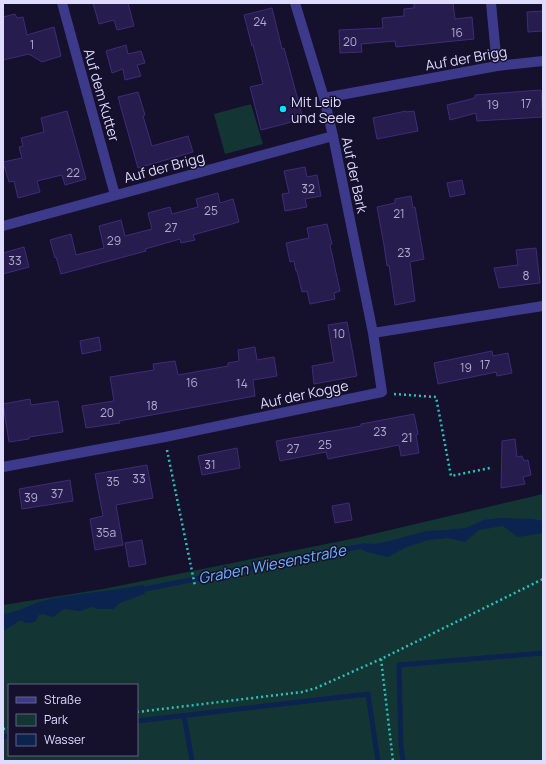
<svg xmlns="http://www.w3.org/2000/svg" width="546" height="764" font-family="Manrope,sans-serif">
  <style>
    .green { fill: #133635; fill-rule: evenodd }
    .water { fill: #0b234f }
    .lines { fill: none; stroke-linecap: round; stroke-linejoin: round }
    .stream { stroke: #0b234f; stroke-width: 5 }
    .building { fill: #261c4d; stroke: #3d2d7a }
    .path { stroke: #2dc1ba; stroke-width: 2.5; stroke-dasharray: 2 3; stroke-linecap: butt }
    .minor { stroke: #3e3a8b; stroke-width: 10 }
    .poi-dot { fill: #07e3ff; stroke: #15102b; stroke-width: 1.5 }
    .labels { text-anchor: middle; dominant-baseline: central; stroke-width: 3; stroke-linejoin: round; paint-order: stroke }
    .number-label { font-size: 12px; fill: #b1abd2 }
    .street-label { font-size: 14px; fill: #dfdbff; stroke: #15102b }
    .poi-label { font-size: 14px; fill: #dfdbff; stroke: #15102b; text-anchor: start }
    .water-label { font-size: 15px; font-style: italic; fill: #69b7ff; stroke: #15102b }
  </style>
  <rect width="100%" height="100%" fill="#15102b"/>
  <path class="green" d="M251,104L263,144L225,154L214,114Z
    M543,494V761H3V605L103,589L356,538ZM9,685H137V755H9Z"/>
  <path class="water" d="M501,518L533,519L543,521V533L518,537L503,526L479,530L465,542L448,538L428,540L407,547L388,557L371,553L362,550L363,546L390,541L426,531L446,530L466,528L483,520Z
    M143,585L147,589L144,594L120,603L113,609H98L92,607L80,611L64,609L53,617L43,614L39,615L35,622L26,623L21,620L3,631V614C20,612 34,602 50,599C81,593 112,591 143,585Z"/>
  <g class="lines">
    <path class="stream" d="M140,590L363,546H370
      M184,716L192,761
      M137,721L368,694L378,761
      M3,737L9,736
      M403,761L401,747L399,665L543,653"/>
  </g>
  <path class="building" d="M93,3H128L134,26L117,30L114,20L99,24Z
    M420,3H453L455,19L472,17L474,39L396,47L395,41L361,44L362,52L340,53L339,30L383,28L382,18L404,16V9L414,8V4Z
    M272,8L282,49L284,48L303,119L261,130L250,87L263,84L253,45L252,46L244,15Z
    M543,11V31L528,32L527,12Z
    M15,14L17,18L23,17L27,35L54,27L61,56L42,62L29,54L3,60V17Z
    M126,45L128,54L141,51L145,63L137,65L141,76L125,80L123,69L112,73L106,51Z
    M541,90L543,117L477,121L476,113L450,120L447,105L475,98V95Z
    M138,92L145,115L143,116L152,146L188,136L193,152L138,168L118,97Z
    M67,111L86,179L65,185L62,175L37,181L40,192L18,198L14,181L9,182L3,162L22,158L19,147L23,146L21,138L44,132L41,118Z
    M406,111V112L414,111L418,131L377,139L373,118Z
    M305,167L307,177L317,175L321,196L305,199L307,207L285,211L282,194L289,193L284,171Z
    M462,180L465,194L450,197L447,183Z
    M218,193L220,203L233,199L239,222L193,235L195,240L181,243L180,239L145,249L146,251L61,274L56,257L55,258L50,240L71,234L76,255L104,248L99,226L121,220L125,236L152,229L148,213L170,207L172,214L198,207L196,199Z
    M411,196L413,208L415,207L424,259L410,262L415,301L395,305L389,265L387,266L384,245L377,207L395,203V199Z
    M327,224L332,244L330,245L340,291L334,293L335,299L310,304L307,291L302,292L297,271H296L294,261L290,262L286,243L309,238L307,228Z
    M24,247L29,267L3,274V253Z
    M536,248L540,283L499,288L494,268L518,265L516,250Z
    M347,322L357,376L314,384L312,366L334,362L328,325Z
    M99,337L101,350L82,354L80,341Z
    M255,347L257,360L274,357L277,376L253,380L255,396L119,421L120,423L86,428L82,406L114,401L110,377L154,370L153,364L175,361L178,375L228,366V363L239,361L238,350Z
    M492,351L493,356L508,353L512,373L497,376L496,372L438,384L434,363Z
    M30,399L31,405L58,401L63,432L29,437V439L9,442L3,404Z
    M414,414L418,434L416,435L419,453L401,456L399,445L328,459L326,452L280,461L276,441L361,426V424Z
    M515,439L517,457L522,456L524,461L528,460L531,475L523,477L525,484L501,488L502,441Z
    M237,448L240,468L202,475L198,456Z
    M147,465L153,498L116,505L123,545L95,550L90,519L103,516L95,474Z
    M70,480L73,501L22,509L19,489Z
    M349,503L352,520L335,523L332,506Z
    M142,540L146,564L129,567L125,543Z"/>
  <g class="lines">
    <path class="path" d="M394,394L436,397L451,476L490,468
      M167,450L195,586
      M381,659L393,761
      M137,712L302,692L316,688L381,659L543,579
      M3,729L9,728"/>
    <path class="minor" d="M62,3L115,195
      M295,3L324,98L333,136L373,333
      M491,3L497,66
      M324,98L497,66L543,61
      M3,226L333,136
      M3,467L165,437L382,392L373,333L543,306"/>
  </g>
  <circle class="poi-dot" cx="283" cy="109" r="4"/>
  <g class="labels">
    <g class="number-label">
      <text x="260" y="21">24</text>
      <text x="457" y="32">16</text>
      <text x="350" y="41">20</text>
      <text x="32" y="44">1</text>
      <text x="526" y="103">17</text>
      <text x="493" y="104">19</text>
      <text x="73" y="172">22</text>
      <text x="308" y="188">32</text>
      <text x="211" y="210">25</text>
      <text x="399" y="213">21</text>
      <text x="171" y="227">27</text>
      <text x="114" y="240">29</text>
      <text x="404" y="252">23</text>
      <text x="15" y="260">33</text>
      <text x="526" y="275">8</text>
      <text x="339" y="333">10</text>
      <text x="485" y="364">17</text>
      <text x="466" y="367">19</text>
      <text x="192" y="382">16</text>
      <text x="242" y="383">14</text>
      <text x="152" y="405">18</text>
      <text x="107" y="412">20</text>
      <text x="380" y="431">23</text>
      <text x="407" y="437">21</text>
      <text x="325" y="444">25</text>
      <text x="293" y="448">27</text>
      <text x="210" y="464">31</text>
      <text x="139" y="478">33</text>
      <text x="113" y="481">35</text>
      <text x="57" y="493">37</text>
      <text x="31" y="497">39</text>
      <text x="106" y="532">35a</text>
    </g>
    <g class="street-label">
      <text transform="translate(466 58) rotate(-10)">Auf der Brigg</text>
      <text transform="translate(102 95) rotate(74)">Auf dem Kutter</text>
      <text transform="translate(164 167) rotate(-15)">Auf der Brigg</text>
      <text transform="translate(355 175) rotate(78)">Auf der Bark</text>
      <text transform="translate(304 394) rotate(-12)">Auf der Kogge</text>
    </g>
    <g class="poi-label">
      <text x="291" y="101">Mit Leib<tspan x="291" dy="16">und Seele</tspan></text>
    </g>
    <g class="water-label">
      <text transform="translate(272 564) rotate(-11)">Graben Wiesenstraße</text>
    </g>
  </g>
  <rect width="546" height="764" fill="none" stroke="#dfdbff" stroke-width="8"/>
  <rect x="8" y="684" width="130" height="72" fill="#15102b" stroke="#666180"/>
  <rect x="16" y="697" width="20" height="6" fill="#3e3a8b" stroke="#666180"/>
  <text x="44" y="704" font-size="12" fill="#dfdbff">Straße</text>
  <rect x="16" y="714" width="20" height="12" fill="#133635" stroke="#666180"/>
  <text x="44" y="724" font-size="12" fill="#dfdbff">Park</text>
  <rect x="16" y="734" width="20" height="12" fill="#0b234f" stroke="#666180"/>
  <text x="44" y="744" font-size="12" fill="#dfdbff">Wasser</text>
</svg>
